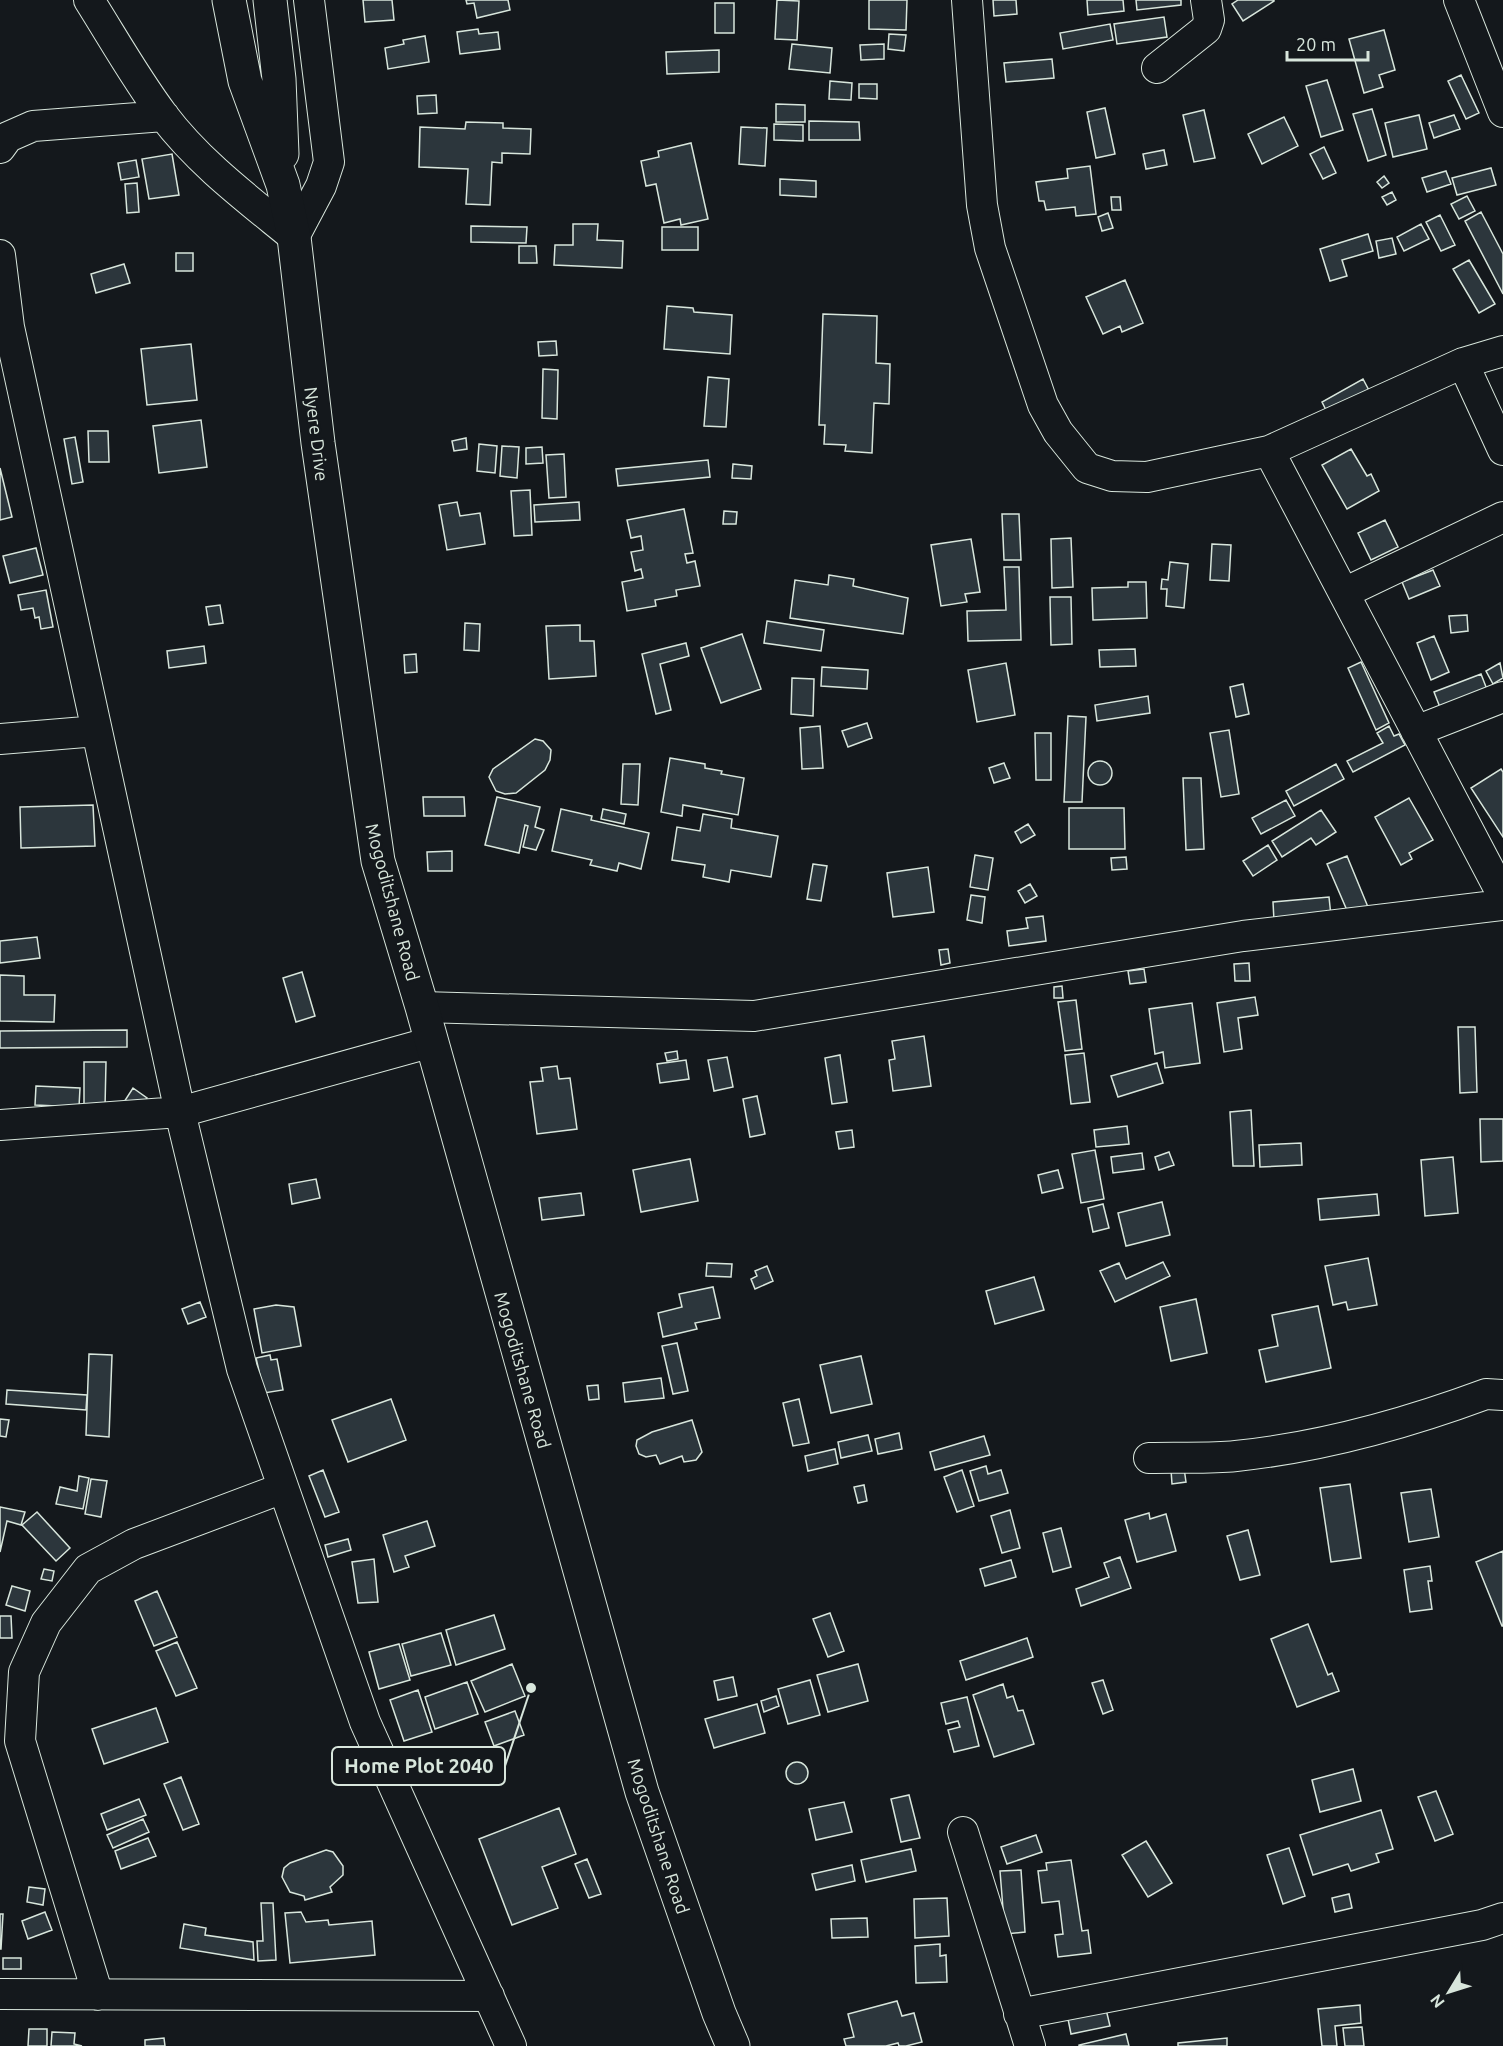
<svg xmlns="http://www.w3.org/2000/svg" width="1503" height="2046" font-family="Ubuntu,sans-serif">
  <style>
    .building { fill: #2c363c; stroke: #d8e6dc; stroke-width: 1.5 }
    .lines { fill: none; stroke-linecap: round; stroke-linejoin: round }
    .minor-casing { stroke: #d8e6dc; stroke-width: 32 }
    .major-casing { stroke: #d8e6dc; stroke-width: 35 }
    .minor { stroke: #14181c; stroke-width: 30 }
    .major { stroke: #14181c; stroke-width: 33 }
    .labels { text-anchor: middle; dominant-baseline: central; stroke-width: 4.5; stroke-linejoin: round; paint-order: stroke }
    .street-label { font-size: 18px; fill: #d8e6dc; stroke: #14181c }
    .leader { fill: none; stroke: #d8e6dc; stroke-width: 2 }
    .callout-dot { fill: #d8e6dc; stroke: #14181c; stroke-width: 2 }
    .callout { fill: #14181c; stroke: #d8e6dc; stroke-width: 2 }
    .callout-label { font-size: 20px; text-anchor: middle; font-weight: bold; fill: #d8e6dc }
  </style>
  <rect width="100%" height="100%" fill="#14181c"/>
  <path class="building" d="M363,0H392L394,20L365,22Z
    M466,0H508L510,10L477,18L474,3L467,4Z
    M777,0L799,1L797,40L775,39Z
    M869,0H907L906,30L869,29Z
    M993,0H1016L1017,14L994,16Z
    M1087,0H1123L1124,11L1088,15Z
    M1136,0H1181V5L1137,10Z
    M1238,0H1274V1L1243,21L1232,4Z
    M715,3H734V33H715Z
    M1164,17L1167,37L1117,44L1114,24Z
    M1110,24L1113,40L1063,49L1060,33Z
    M478,29L479,34L498,32L500,49L460,54L457,32Z
    M1384,30L1395,70L1379,75L1383,87L1364,93L1349,39Z
    M889,34L906,35L904,51L888,49Z
    M425,36L429,62L388,69L385,48L404,44L403,40Z
    M792,44L832,48L830,73L789,69Z
    M884,44V59L861,60L860,45Z
    M719,50V72L667,74L666,52Z
    M1052,59L1054,78L1006,82L1004,63Z
    M1461,75L1479,113L1466,119L1448,81Z
    M1327,80L1343,130L1321,137L1306,86Z
    M830,81L852,83L851,100L829,99Z
    M859,84H877V99L859,98Z
    M436,95L437,113L418,114L417,96Z
    M776,104L805,105V122H776Z
    M1105,108L1115,154L1096,158L1087,112Z
    M1372,109L1386,155L1368,161L1353,114Z
    M1204,110L1215,158L1194,162L1183,115Z
    M1419,115L1427,149L1393,157L1385,123Z
    M1454,115L1460,129L1434,138L1429,123Z
    M1284,117L1298,146L1262,164L1248,134Z
    M809,121L859,122L860,140H809Z
    M466,122L503,123V128L531,129L530,154L502,153V163L492,162L490,205L466,204L468,169L419,167L420,127L465,129Z
    M774,124L803,125V141L774,140Z
    M741,127L767,128L765,166L739,164Z
    M691,143L708,219L681,225L680,219L664,223L656,184L646,186L641,161L659,157L658,151Z
    M1324,147L1336,173L1323,179L1310,154Z
    M1164,150L1167,165L1146,169L1143,154Z
    M172,154L179,195L149,199L142,159Z
    M136,160L139,177L121,180L118,163Z
    M1090,166L1096,214L1076,216L1075,207L1046,210L1044,201H1039L1036,182L1068,178L1067,169Z
    M1491,168L1496,185L1457,195L1452,178Z
    M1446,171L1451,184L1427,192L1422,178Z
    M1384,176L1389,183L1382,188L1377,182Z
    M780,179L816,181V197L780,195Z
    M137,183L139,212L127,213L125,184Z
    M1392,192L1396,200L1387,205L1382,197Z
    M1467,196L1475,211L1459,219L1451,204Z
    M1111,197H1120L1121,210H1112Z
    M1481,212L1503,254V294L1465,221Z
    M1108,213L1113,228L1102,231L1098,217Z
    M1440,215L1455,245L1441,251L1426,222Z
    M573,224H598L597,240L623,241L622,268L554,265L555,245H573Z
    M1421,224L1429,239L1404,251L1397,237Z
    M471,226L527,227L526,243L471,242Z
    M662,227H698V250H662Z
    M1368,234L1373,251L1342,260L1347,276L1330,281L1320,249Z
    M1392,238L1396,254L1379,258L1376,241Z
    M519,246H536L537,263H519Z
    M176,253H193V271H176Z
    M1469,260L1495,304L1479,313L1453,269Z
    M124,264L130,283L96,293L91,274Z
    M1125,280L1143,323L1122,332L1120,326L1103,334L1086,297Z
    M667,306L693,308L694,312L732,315L730,354L664,349Z
    M823,314L877,316L876,363L890,364L889,404L874,403L872,453L845,451L846,445L824,444L825,425H819Z
    M556,341L557,355L539,356L538,342Z
    M191,344L197,400L147,405L141,349Z
    M543,369L558,370L557,419L542,418Z
    M708,377L729,379L726,427L704,426Z
    M1363,379L1372,396L1327,412L1322,402Z
    M201,420L207,467L159,473L153,426Z
    M88,431H108L109,462H89Z
    M75,437L83,482L72,484L64,439Z
    M466,438L467,449L454,451L452,441Z
    M479,444L497,446L495,473L477,471Z
    M502,446L519,447L517,478L500,476Z
    M542,447L543,463L526,464V448Z
    M1351,449L1367,476L1371,474L1379,491L1347,509L1322,465Z
    M564,454L566,497L549,498L546,455Z
    M708,460L710,477L618,486L616,469Z
    M733,464L752,466L751,479L732,478Z
    M0,468L12,517L0,520Z
    M530,490L532,535L514,536L511,491Z
    M457,502L460,516L480,513L485,544L447,550L439,505Z
    M579,502L580,520L535,522L534,505Z
    M684,509L693,553L685,554L687,563L695,561L700,586L676,590L677,596L655,600L656,606L627,611L622,582L643,578L641,569L635,571L631,552L643,550L641,536L631,538L627,520Z
    M724,511L737,512L736,524H723Z
    M1002,514H1019L1021,560H1004Z
    M1385,520L1398,547L1371,560L1358,533Z
    M1071,538L1073,587L1052,588L1051,539Z
    M971,539L980,592L965,594L967,602L941,606L931,545Z
    M1212,544L1231,545L1229,581L1210,580Z
    M36,548L43,575L10,583L3,556Z
    M1170,562L1188,564L1184,608L1166,606L1167,589H1161L1162,579L1168,580Z
    M1004,567H1019L1021,640L968,641L967,611L1006,610Z
    M1433,570L1440,586L1409,599L1402,582Z
    M829,575L854,579L853,586L908,598L903,634L790,618L795,580L828,585Z
    M1128,582H1146L1147,618L1093,620L1092,588L1128,587Z
    M46,590L53,627L41,629L39,617L35,618L33,608L21,610L18,595Z
    M1050,597H1071L1072,644L1051,645Z
    M220,605L223,623L209,625L206,607Z
    M1467,615L1468,631L1451,633L1449,616Z
    M767,621L824,630L821,651L764,643Z
    M465,623L480,624L479,651L464,650Z
    M580,625V641H594L596,676L549,679L546,626Z
    M742,634L761,689L721,703L701,648Z
    M1434,636L1449,672L1431,680L1417,643Z
    M686,643L689,656L660,664L671,710L656,714L642,654Z
    M204,646L206,663L169,668L167,651Z
    M1135,649L1136,666L1100,667L1099,650Z
    M416,654L417,672L405,673L404,655Z
    M1361,662L1389,723L1376,730L1348,668Z
    M1006,663L1015,715L977,722L968,670Z
    M1500,663L1503,678L1493,684L1486,671Z
    M822,667L868,670L867,689L821,686Z
    M1481,674L1488,692L1441,710L1434,692Z
    M792,678L814,679L813,716L791,714Z
    M1243,684L1249,714L1236,717L1230,687Z
    M1148,696L1150,713L1097,721L1095,705Z
    M1068,716L1086,717L1082,802H1064Z
    M867,723L872,738L848,747L842,731Z
    M820,726L823,768L802,769L800,728Z
    M1389,726L1394,736L1399,734L1405,745L1353,772L1347,761L1383,743L1377,733Z
    M1229,730L1239,794L1221,797L1210,733Z
    M1035,733H1051V780H1036Z
    M535,739L543,741L551,750L550,760L545,770L516,793L505,794L496,791L489,777L493,769Z
    M670,758L705,764V768L722,771L721,774L744,778L738,815L683,805L682,816L661,812Z
    M1088 773a12 12 0 1 1 24 0a12 12 0 1 1-24 0Z
    M1004,763L1010,778L994,783L989,768Z
    M623,764H640L638,805L621,804Z
    M1336,764L1344,779L1294,806L1286,791Z
    M1501,769L1503,772V837L1471,788Z
    M1183,778H1201L1204,849L1186,850Z
    M423,797H464L465,816H424Z
    M497,797L540,807L535,827L544,830L536,850L523,847L528,826L525,825L519,853L485,845Z
    M1409,798L1433,840L1409,853L1412,859L1401,865L1375,817Z
    M1286,800L1295,816L1261,834L1252,818Z
    M93,805L95,846L21,848L20,807Z
    M1069,808H1124L1125,849H1069Z
    M561,809L592,816L591,820L649,833L641,869L619,863L617,871L590,865L592,860L552,851Z
    M603,809L626,814L624,824L601,819Z
    M1321,810L1336,832L1316,845L1311,838L1282,857L1272,841Z
    M703,814L732,819L731,828L778,836L771,877L731,870L729,882L703,877L705,865L672,860L677,827L700,831Z
    M1028,824L1035,835L1021,843L1015,832Z
    M1268,845L1277,860L1253,876L1243,861Z
    M452,851V871H428L427,852Z
    M975,855L993,858L988,890L970,887Z
    M1347,856L1368,907L1349,915L1327,864Z
    M1126,857L1127,869L1112,870L1111,858Z
    M813,864L827,866L821,901L807,899Z
    M928,867L934,912L893,917L887,873Z
    M1030,884L1037,896L1025,903L1018,891Z
    M971,895L985,897L982,923L967,920Z
    M1329,897L1331,916L1274,921L1273,902Z
    M1043,916L1046,941L1009,946L1007,931L1028,928L1026,918Z
    M37,937L40,958L0,963V941Z
    M948,949L950,963L941,965L939,950Z
    M1249,963L1250,981H1235L1234,964Z
    M1144,969L1146,982L1130,984L1128,971Z
    M302,972L315,1016L296,1022L283,978Z
    M0,975L24,976V995H55L54,1022L0,1021Z
    M1062,986L1063,998H1054V987Z
    M1255,997L1258,1015L1238,1018L1242,1049L1224,1052L1217,1003Z
    M1076,1000L1082,1049L1065,1051L1058,1002Z
    M1192,1003L1200,1063L1165,1068L1163,1052L1155,1054L1149,1009Z
    M1458,1027H1475L1477,1092L1460,1093Z
    M127,1030V1047L0,1048V1031Z
    M924,1036L931,1086L893,1091L889,1060L895,1059L892,1041Z
    M677,1051L678,1059L667,1061L665,1053Z
    M1084,1053L1090,1102L1071,1104L1065,1055Z
    M840,1055L847,1102L832,1104L825,1058Z
    M727,1057L733,1087L714,1091L708,1060Z
    M686,1060L689,1079L660,1083L657,1064Z
    M84,1062H106L105,1108H84Z
    M1157,1063L1163,1083L1118,1097L1111,1076Z
    M557,1066L559,1079L570,1078L577,1129L537,1134L530,1082L543,1081L541,1068Z
    M36,1086L80,1088L79,1107L35,1105Z
    M133,1088L147,1098L139,1111L124,1102Z
    M757,1096L765,1134L750,1137L743,1099Z
    M1251,1110L1254,1166H1233L1230,1112Z
    M1480,1119H1503V1161L1481,1162Z
    M1127,1126L1129,1144L1096,1147L1094,1130Z
    M852,1130L854,1147L839,1149L836,1132Z
    M1301,1143L1302,1165L1260,1167L1259,1145Z
    M1095,1150L1104,1199L1081,1203L1072,1154Z
    M1169,1152L1174,1165L1159,1170L1155,1157Z
    M1142,1153L1144,1169L1113,1173L1111,1157Z
    M1453,1157L1458,1213L1425,1216L1421,1160Z
    M690,1159L698,1201L641,1212L633,1170Z
    M1058,1170L1063,1188L1042,1193L1038,1175Z
    M316,1179L320,1198L292,1204L289,1184Z
    M581,1193L584,1215L542,1220L539,1198Z
    M1377,1194L1379,1215L1320,1220L1318,1199Z
    M1162,1202L1170,1235L1126,1246L1118,1213Z
    M1103,1204L1109,1228L1093,1232L1088,1208Z
    M1368,1258L1377,1305L1348,1310L1346,1302L1333,1305L1325,1266Z
    M1163,1262L1170,1276L1115,1302L1100,1271L1119,1263L1126,1279Z
    M707,1263L732,1264L731,1277L706,1276Z
    M767,1266L773,1281L755,1289L751,1279L757,1276L755,1271Z
    M1034,1277L1044,1310L995,1324L986,1291Z
    M713,1287L720,1318L695,1323L697,1329L663,1337L658,1313L682,1307L679,1294Z
    M1196,1299L1207,1353L1171,1361L1160,1307Z
    M200,1302L206,1317L188,1324L182,1309Z
    M276,1305L294,1307L301,1346L262,1353L254,1309Z
    M1318,1306L1331,1368L1266,1382L1259,1350L1278,1346L1272,1315Z
    M677,1343L688,1391L673,1394L662,1346Z
    M89,1354L112,1355L109,1437L86,1435Z
    M270,1355L271,1360L277,1359L283,1390L264,1393L256,1358Z
    M861,1356L872,1404L831,1413L820,1365Z
    M661,1378L664,1398L625,1402L623,1383Z
    M598,1385L599,1399L589,1400L587,1386Z
    M7,1390L87,1395L86,1410L6,1404Z
    M391,1399L406,1440L348,1462L332,1420Z
    M799,1399L809,1443L793,1446L783,1403Z
    M0,1419L9,1420L6,1437L0,1436Z
    M692,1420L702,1452L696,1460L684,1462L682,1456L660,1464L656,1455L646,1457L639,1454L636,1446L637,1440L652,1432Z
    M899,1433L902,1449L878,1454L875,1439Z
    M868,1435L872,1451L841,1458L838,1442Z
    M984,1436L990,1455L935,1470L930,1452Z
    M835,1449L838,1464L808,1471L805,1456Z
    M986,1466L988,1474L1001,1470L1008,1493L979,1501L970,1471Z
    M1184,1468L1186,1482L1172,1484L1171,1470Z
    M323,1470L339,1512L325,1517L309,1476Z
    M962,1470L974,1506L957,1512L944,1477Z
    M79,1476L89,1478L83,1509L56,1504L60,1487L77,1491Z
    M91,1479L107,1481L101,1517L85,1514Z
    M1350,1484L1361,1558L1331,1562L1320,1488Z
    M864,1485L867,1501L858,1503L854,1487Z
    M1431,1489L1439,1537L1409,1542L1401,1493Z
    M0,1507L25,1512L21,1525L7,1521L0,1552Z
    M1010,1510L1020,1548L1002,1553L991,1516Z
    M37,1512L70,1548L56,1561L22,1525Z
    M1149,1513L1150,1519L1166,1514L1176,1551L1137,1562L1125,1520Z
    M427,1521L435,1546L405,1556L409,1567L394,1572L383,1535Z
    M1061,1528L1071,1567L1053,1572L1043,1533Z
    M1248,1530L1260,1575L1240,1580L1227,1536Z
    M348,1539L351,1550L328,1557L325,1545Z
    M1503,1551V1626H1502L1476,1562Z
    M1120,1557L1131,1588L1081,1606L1076,1589L1109,1577L1104,1563Z
    M374,1559L378,1602L358,1603L352,1562Z
    M1011,1560L1016,1577L985,1586L980,1569Z
    M1430,1566L1432,1581H1428L1432,1609L1410,1612L1404,1570Z
    M44,1569L54,1571L52,1581L41,1579Z
    M12,1586L30,1591L25,1611L6,1605Z
    M157,1591L177,1637L154,1646L135,1601Z
    M830,1613L844,1651L828,1657L813,1619Z
    M494,1615L505,1649L456,1665L446,1630Z
    M0,1616H11L12,1638H0Z
    M1308,1624L1328,1675L1332,1673L1339,1691L1297,1707L1271,1639Z
    M441,1633L451,1665L411,1676L402,1644Z
    M1027,1638L1033,1657L966,1680L960,1661Z
    M177,1642L197,1688L176,1696L156,1651Z
    M399,1644L410,1680L379,1689L369,1652Z
    M512,1664L525,1696L485,1712L471,1681Z
    M858,1664L868,1701L828,1712L817,1675Z
    M733,1677L737,1696L718,1700L714,1681Z
    M810,1680L820,1715L788,1724L778,1689Z
    M1103,1680L1113,1710L1103,1714L1092,1683Z
    M467,1682L478,1714L435,1729L425,1697Z
    M1003,1684L1007,1698L1013,1696L1018,1711L1023,1710L1034,1744L994,1757L973,1695Z
    M418,1690L432,1732L404,1741L390,1700Z
    M776,1696L779,1706L764,1712L761,1701Z
    M967,1697L979,1746L954,1752L948,1730L960,1727L958,1721L946,1724L941,1703Z
    M757,1704L765,1733L714,1748L705,1719Z
    M156,1708L168,1742L104,1764L92,1729Z
    M515,1711L524,1735L494,1746L485,1722Z
    M786 1773a11 11 0 1 1 22 0a11 11 0 1 1-22 0Z
    M1353,1769L1361,1801L1320,1812L1312,1780Z
    M181,1777L199,1824L183,1830L164,1784Z
    M1436,1791L1453,1834L1435,1841L1418,1797Z
    M909,1795L920,1838L901,1842L891,1799Z
    M139,1799L146,1815L107,1830L101,1814Z
    M844,1802L852,1832L816,1840L809,1809Z
    M559,1808L576,1854L542,1867L558,1908L512,1925L479,1839Z
    M1381,1810L1393,1849L1376,1854L1379,1862L1351,1871L1348,1864L1313,1875L1300,1835Z
    M143,1819L149,1832L113,1848L107,1835Z
    M1036,1835L1042,1852L1007,1864L1001,1847Z
    M148,1838L156,1856L121,1869L115,1851Z
    M1146,1841L1172,1883L1148,1897L1122,1855Z
    M1289,1848L1305,1896L1283,1904L1267,1855Z
    M911,1849L916,1871L866,1882L861,1860Z
    M326,1850L333,1852L343,1866V1875L330,1887L332,1892L305,1900L304,1896L290,1892L282,1877L284,1868L290,1863Z
    M587,1859L601,1894L589,1898L575,1864Z
    M1071,1860L1082,1931L1088,1930L1091,1953L1058,1957L1055,1935L1063,1934L1059,1901L1042,1903L1038,1871L1047,1870L1046,1863Z
    M852,1865L855,1881L816,1890L812,1874Z
    M1021,1870L1025,1932L1005,1934L1000,1871Z
    M29,1887L45,1889L43,1905L27,1902Z
    M1349,1894L1352,1908L1335,1912L1332,1898Z
    M947,1898L949,1936L915,1938L914,1899Z
    M261,1903H273L276,1960L258,1961L257,1941H263Z
    M45,1912L52,1930L28,1939L22,1921Z
    M301,1912L306,1922L328,1920L329,1925L372,1921L375,1955L290,1963L285,1913Z
    M0,1914H3L1,1949H0Z
    M867,1918L868,1937L832,1938L831,1919Z
    M184,1924L206,1928L205,1935L253,1942L254,1960L180,1948Z
    M940,1944V1956L946,1955L947,1982L916,1983L915,1946Z
    M3,1958H21V1969H3Z
    M897,2001L902,2016L914,2013L922,2042L906,2046H899L898,2043L886,2046H846L844,2039L854,2037L848,2014Z
    M1105,2005L1110,2026L1071,2034L1067,2014Z
    M1360,2005L1361,2023L1335,2026L1337,2046H1322L1318,2009Z
    M1362,2027L1364,2046H1345L1343,2028Z
    M29,2029H47V2046H28Z
    M52,2032L75,2033L74,2044L82,2046H51Z
    M1126,2034L1129,2046H1079V2045Z
    M164,2038L165,2046H145V2040Z
    M1227,2038V2046H1178V2043Z"/>
  <g class="lines">
    <defs>
      <path id="minor" d="M89,0C113,38 136,79 163,115C199,163 249,200 294,237L321,186L329,162L309,0
        M967,0L982,205L990,248L1043,405L1058,432L1087,468L1112,476L1147,477L1269,451L1463,363L1503,351
        M1459,0L1503,112
        M1157,68L1206,29L1209,20L1206,0
        M0,148L8,137L33,126L164,116
        M0,255L9,327L180,1112L242,1369L365,1722L511,2046
        M1463,363L1503,450
        M1269,451L1503,896
        M1344,593L1503,517
        M1416,731L1503,697
        M0,739L97,731
        M422,1007L754,1016L1243,936L1503,905
        M0,1125L180,1112L432,1042
        M1149,1458C1178,1457 1208,1459 1236,1456C1323,1447 1405,1424 1486,1394L1503,1395
        M963,1832L1030,2046
        M0,1994L489,1996
        M98,1995L20,1741L24,1672L46,1623L88,1569L134,1544L283,1488
        M1019,2014L1482,1925L1503,1918"/>
      <path id="major" d="M229,0L245,81L283,185L294,237L318,443L378,861L422,1007L642,1792L719,2013L733,2046
        M270,0L279,79L282,154"/>
    </defs>
    <use href="#minor" class="minor-casing"/>
    <use href="#major" class="major-casing"/>
    <use href="#minor" class="minor"/>
    <use href="#major" class="major"/>
  </g>
  <g class="labels">
    <g class="street-label">
      <text transform="translate(317 434) rotate(83)">Nyere Drive</text>
      <text transform="translate(393 902) rotate(75)">Mogoditshane Road</text>
      <text transform="translate(523 1370) rotate(74)">Mogoditshane Road</text>
      <text transform="translate(659 1836) rotate(72)">Mogoditshane Road</text>
    </g>
  </g>
  <path class="leader" d="M531 1688L505 1766"/>
  <circle class="callout-dot" cx="531" cy="1688" r="6"/>
  <rect class="callout" x="332" y="1747" width="173" height="38" rx="6"/>
  <g class="callout-label">
    <text x="419" y="1773">Home Plot 2040</text>
  </g>
  <g transform="translate(1449 1992) rotate(232)" stroke="#14181c" stroke-width="4.5" paint-order="stroke">
  <path d="M0-4.5L10 22L0 15L-10 22Z" fill="#d8e6dc"/>
  <text y="-9" font-size="16" font-weight="bold" text-anchor="middle" fill="#d8e6dc">N</text>
  </g>
  <path d="M1287 51v9h81v-9" fill="none" stroke="#d8e6dc" stroke-width="3"/>
  <text x="1296" y="51" font-size="18" fill="#d8e6dc" stroke="#14181c" stroke-width="4.5" paint-order="stroke">20 m</text>
</svg>
